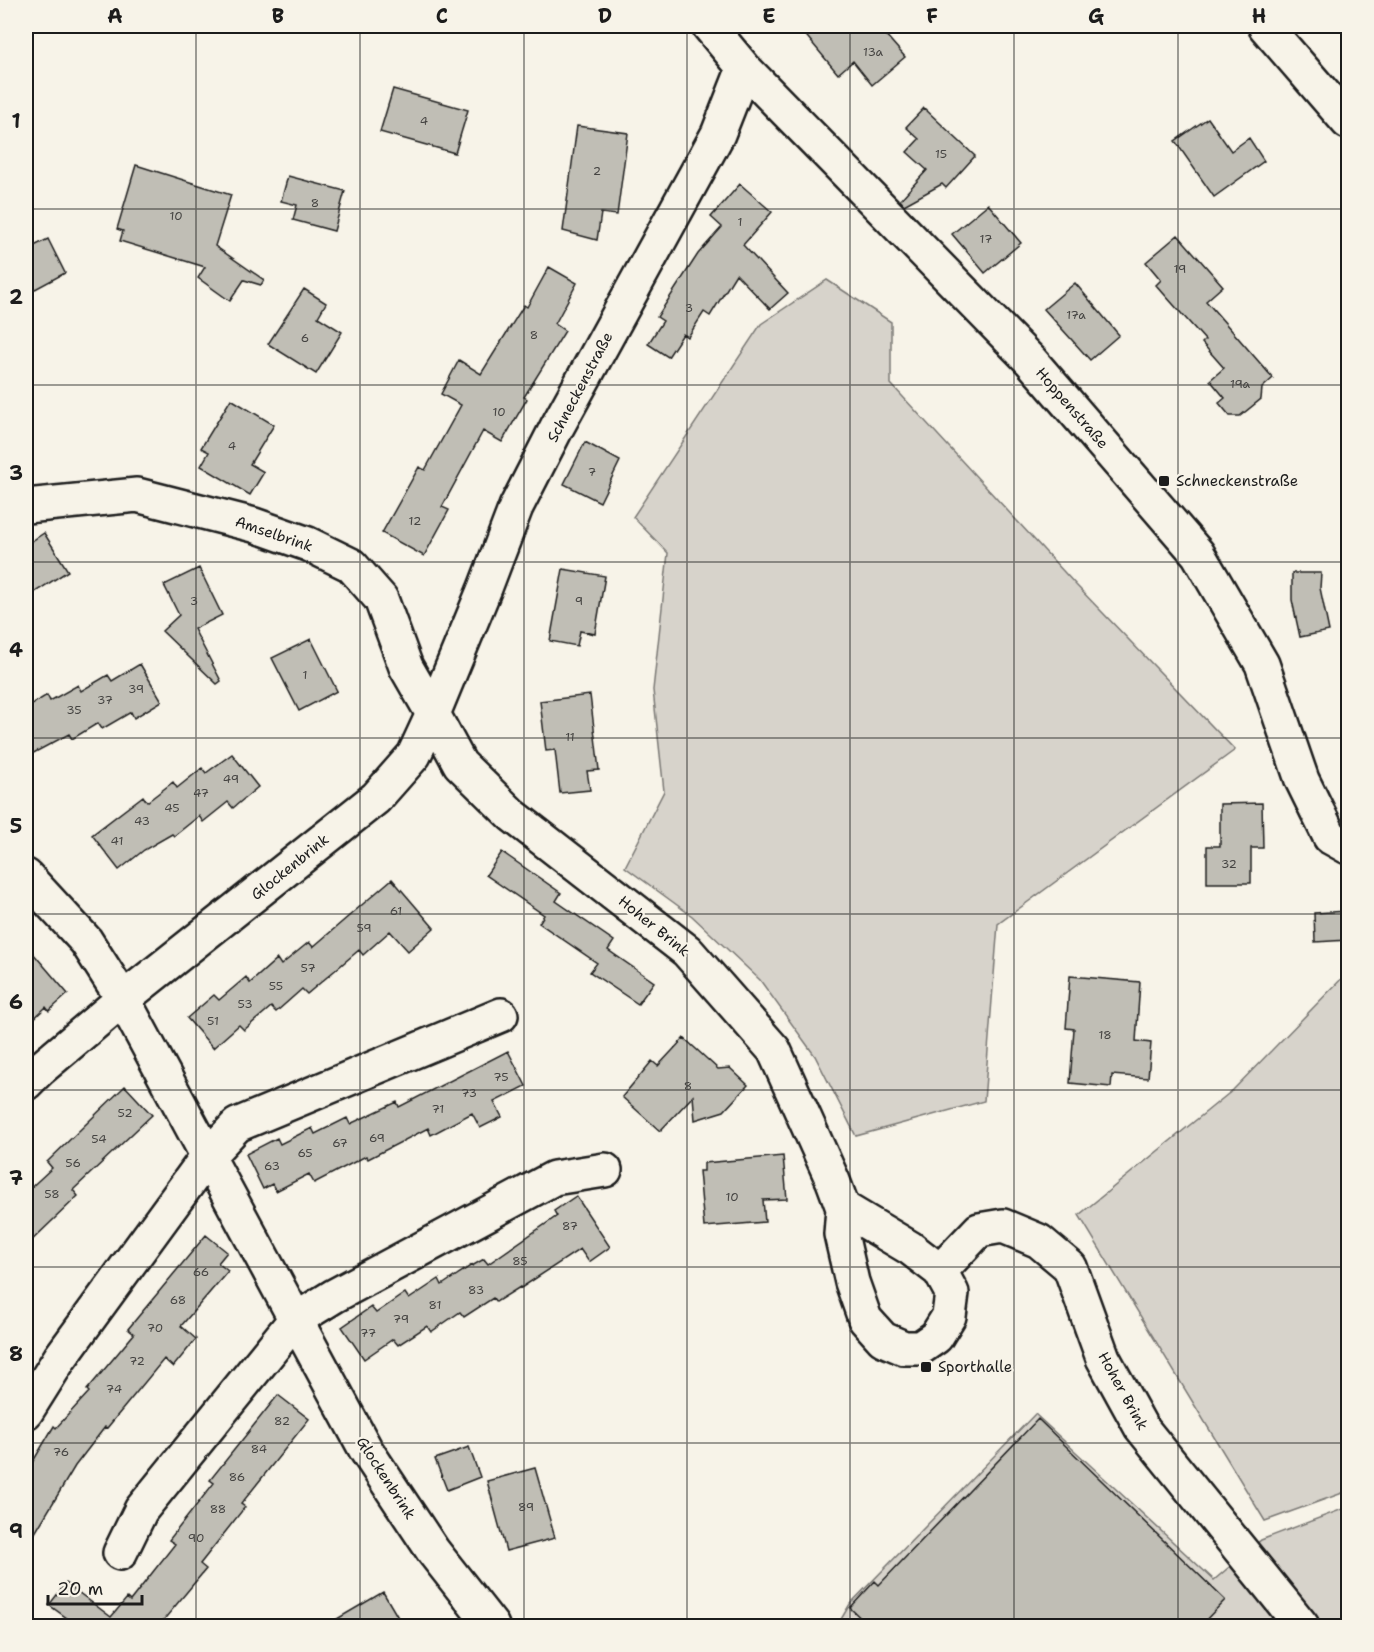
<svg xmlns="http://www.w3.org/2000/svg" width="1374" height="1652" font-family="'Shantell Sans',sans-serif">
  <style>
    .green { fill: #d7d3cb; stroke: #7a7874; stroke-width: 1.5 }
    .building { fill: #c0beb5; stroke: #1c1c1c; stroke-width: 1.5 }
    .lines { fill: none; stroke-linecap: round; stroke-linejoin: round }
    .minor-casing { stroke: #1c1c1c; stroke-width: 38 }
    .minor { stroke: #f7f3e8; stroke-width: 33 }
    .grid { fill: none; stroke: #1c1c1c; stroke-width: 1.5; stroke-opacity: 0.55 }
    .poi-dot { fill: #1c1c1c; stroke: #f7f3e8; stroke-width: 2 }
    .labels { text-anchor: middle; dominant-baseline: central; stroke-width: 4.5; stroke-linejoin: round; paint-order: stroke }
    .number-label { font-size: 12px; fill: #454442 }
    .street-label { font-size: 15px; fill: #1c1c1c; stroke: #f7f3e8 }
    .poi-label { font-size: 15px; fill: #1c1c1c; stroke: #f7f3e8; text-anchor: start }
    .neatline { fill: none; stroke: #1c1c1c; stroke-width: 2 }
    .grid-label { font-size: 20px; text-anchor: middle; font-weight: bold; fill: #1c1c1c }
  </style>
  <rect width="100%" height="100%" fill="#f7f3e8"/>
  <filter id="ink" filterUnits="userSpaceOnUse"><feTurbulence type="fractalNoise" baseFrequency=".0167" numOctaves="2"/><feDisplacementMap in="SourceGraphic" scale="12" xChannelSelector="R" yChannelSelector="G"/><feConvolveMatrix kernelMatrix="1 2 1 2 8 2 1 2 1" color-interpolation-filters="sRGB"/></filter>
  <g filter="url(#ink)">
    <path class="green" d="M827,280L891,322V384L1076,585L1235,750L998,924L984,1101L856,1136L815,1056L760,980L692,916L625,867L664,791L653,690L668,553L633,517L761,324Z
      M1348,972V1491L1265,1521L1079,1215L1233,1090Z
      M1035,1414L1214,1580L1261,1540L1348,1507V1626H837L850,1604Z"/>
    <path class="building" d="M798,26H878L905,57L872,85L853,61L838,74Z
      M393,89L468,110L455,153L380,132Z
      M924,108L975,156L946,188L942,184L904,205L900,200L927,170L907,152L919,139L906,127Z
      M1208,118L1231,151L1249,138L1264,161L1214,197L1175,141Z
      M577,126L628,133L617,215L601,213L597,240L563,231Z
      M136,165L231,195L215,246L264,280L261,285L244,280L230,301L198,278L205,267L120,241L123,231L117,229Z
      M288,176L345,191L334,231L293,220L297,205L281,201Z
      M740,184L772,212L743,245L788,293L770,309L736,274L710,316L704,312L688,337L683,334L668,357L648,344L663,321L657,317L698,254L722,227L711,217Z
      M988,204L1021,243L985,273L952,234Z
      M1178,235L1223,286L1206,301L1273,378L1262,388L1261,399L1240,416H1230L1219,403L1225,398L1210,380L1224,368L1202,343L1205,340L1156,285L1161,280L1146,262Z
      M48,239L65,273L26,294V250Z
      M549,267L577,283L555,324L565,331L524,397L527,399L502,442L483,431L442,507L449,510L424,556L382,533L419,467L425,470L461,405L441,394L459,360L481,374L524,305L527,307Z
      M1075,283L1119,335L1090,360L1044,309Z
      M304,289L326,303L318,317L342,332L316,374L268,344Z
      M231,399L274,425L250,464L264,472L250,495L201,466L209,452L201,448Z
      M585,442L620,461L600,502L564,484Z
      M44,533L68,571L26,598V545Z
      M199,568L222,615L194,629L221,681L217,684L162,631L179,615L164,585Z
      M563,569L605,576L595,634L580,631L577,646L550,641Z
      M1292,573H1321L1320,588L1329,631L1300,637L1292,600Z
      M311,639L337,691L299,711L272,658Z
      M140,664L162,701L134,718L131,712L102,729L98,723L72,739L69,734L26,757V708L47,695L50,701L78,685L81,691L108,675L112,681Z
      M590,695L599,770L587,771L590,790L560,793L555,750L546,751L540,701Z
      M232,754L258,787L233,808L228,802L203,822L199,816L174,836L172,834L144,850L119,870L92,835L143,796L147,802L173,782L177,788L202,768L206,773Z
      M1262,803L1263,848H1251V883H1207V846H1220V804Z
      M502,852L561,893L556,901L614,941L608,950L654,982L638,1004L590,972L597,963L539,923L544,915L486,875Z
      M392,879L434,928L408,951L390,931L363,955L359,950L307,994L302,989L276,1012L271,1007L244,1030L239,1025L213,1048L187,1018L214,995L219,1000L246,977L250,983L277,959L281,965L309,942L313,947Z
      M1348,911V940L1315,942L1314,913Z
      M26,945L68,994L49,1011L46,1007L26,1026Z
      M1070,976L1140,982L1136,1041L1151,1043L1148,1078L1112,1075L1111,1087L1070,1083L1074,1029L1066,1028Z
      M684,1038L718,1069L730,1068L748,1085L724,1111L695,1120L693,1096L660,1131L622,1097L652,1061L658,1066Z
      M508,1051L526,1086L494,1102L502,1117L480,1128L472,1113L431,1135L428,1128L368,1159L366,1156L314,1183L309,1174L276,1191L272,1184L263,1189L246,1154L277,1138L280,1144L312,1128L315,1134L347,1118L350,1124L397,1102L399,1107Z
      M125,1086L152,1115L73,1190L78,1196L26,1246V1192L52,1168L47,1162Z
      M783,1156L787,1199L763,1200L765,1222L704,1227L699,1171H704V1163Z
      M576,1196L610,1247L589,1262L580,1249L521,1288L520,1287L496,1302L493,1298L464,1317L460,1312L431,1332L427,1326L398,1345L393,1339L364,1359L342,1327L371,1307L376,1313L405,1293L409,1299L439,1279L442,1285L472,1265V1266L484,1259L488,1264L557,1216L554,1211Z
      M206,1235L227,1252L218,1263L228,1271L181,1326L196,1339L173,1367L164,1359L107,1428L105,1427L75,1466L26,1548V1473L54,1426L56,1428L89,1392L87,1390L134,1334L128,1329Z
      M278,1395L309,1419L241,1504L245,1507L200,1564L206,1569L161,1623L165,1626H78L49,1605L66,1583L111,1617L127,1598L130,1601L175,1544L169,1540L214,1483L210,1480Z
      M1038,1419L1225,1600L1200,1626H869L850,1608L875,1581L879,1585Z
      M469,1447L480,1477L447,1490L435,1459Z
      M535,1468L555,1538L506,1551L487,1481Z
      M383,1592L403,1626H325Z"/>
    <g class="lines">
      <defs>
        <path id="minor" d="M709,26L744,68L1031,361L1198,554L1262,664L1302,780L1330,837L1348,847
          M1265,26L1348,122
          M26,506L137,495L254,525L308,544L351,565L381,599L406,667L433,714L460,764L512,815L687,951L774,1050L833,1181L843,1208L841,1234L852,1282L865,1319L883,1339L904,1348H920L936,1337L949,1316L952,1293L940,1271L910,1248L843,1208
          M26,876L86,941L123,999L366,1450L433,1551L492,1626
          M26,1083L39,1070L123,999L376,798L414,755L433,714L485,588L516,507L557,427L718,134L744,68
          M940,1271L979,1230L1003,1226L1039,1241L1070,1267L1103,1358L1141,1427L1302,1626
          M26,1412L60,1358L207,1157L237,1125L501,1015
          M120,1553L141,1510L295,1320L334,1296L554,1178L605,1170"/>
      </defs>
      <use href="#minor" class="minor-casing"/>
      <use href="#minor" class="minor"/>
    </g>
  </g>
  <path class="grid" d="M196,26V1626M360,26V1626M524,26V1626M687,26V1626M850,26V1626M1014,26V1626M1178,26V1626M26,209H1348M26,385H1348M26,562H1348M26,738H1348M26,914H1348M26,1090H1348M26,1267H1348M26,1443H1348"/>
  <g class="poi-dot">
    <rect x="1158" y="475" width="12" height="12" rx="3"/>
    <rect x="920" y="1361" width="12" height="12" rx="3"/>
  </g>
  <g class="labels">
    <g class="number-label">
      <text x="873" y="52">13a</text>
      <text x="424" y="121">4</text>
      <text x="941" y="154">15</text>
      <text x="597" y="171">2</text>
      <text x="315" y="203">8</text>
      <text x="176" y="216">10</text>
      <text x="740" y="222">1</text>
      <text x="986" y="239">17</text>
      <text x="1180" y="269">19</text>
      <text x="689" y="308">3</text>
      <text x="1076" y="315">17a</text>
      <text x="534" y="335">8</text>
      <text x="305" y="338">6</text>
      <text x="1240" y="384">19a</text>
      <text x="499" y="412">10</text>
      <text x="232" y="446">4</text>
      <text x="592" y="472">7</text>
      <text x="415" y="521">12</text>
      <text x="194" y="601">3</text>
      <text x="579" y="601">9</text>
      <text x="305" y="675">1</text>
      <text x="136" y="689">39</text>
      <text x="105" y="700">37</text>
      <text x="74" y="710">35</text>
      <text x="570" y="737">11</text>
      <text x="231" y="779">49</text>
      <text x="201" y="793">47</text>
      <text x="172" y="808">45</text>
      <text x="142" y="821">43</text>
      <text x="117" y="841">41</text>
      <text x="1229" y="864">32</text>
      <text x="396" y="911">61</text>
      <text x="364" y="928">59</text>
      <text x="308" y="968">57</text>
      <text x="276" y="986">55</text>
      <text x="245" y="1004">53</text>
      <text x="213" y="1021">51</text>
      <text x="1105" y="1035">18</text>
      <text x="501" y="1077">75</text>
      <text x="688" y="1086">8</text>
      <text x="469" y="1093">73</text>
      <text x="438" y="1109">71</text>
      <text x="125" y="1113">52</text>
      <text x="377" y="1138">69</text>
      <text x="99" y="1139">54</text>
      <text x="340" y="1143">67</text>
      <text x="305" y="1153">65</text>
      <text x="73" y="1163">56</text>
      <text x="272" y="1166">63</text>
      <text x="52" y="1194">58</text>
      <text x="732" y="1197">10</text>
      <text x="570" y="1226">87</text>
      <text x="520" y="1261">85</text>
      <text x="201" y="1272">66</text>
      <text x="476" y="1290">83</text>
      <text x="178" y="1300">68</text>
      <text x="435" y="1305">81</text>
      <text x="401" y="1319">79</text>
      <text x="155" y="1328">70</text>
      <text x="368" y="1333">77</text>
      <text x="137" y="1361">72</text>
      <text x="114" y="1389">74</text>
      <text x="282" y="1421">82</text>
      <text x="259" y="1449">84</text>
      <text x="61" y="1452">76</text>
      <text x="237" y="1477">86</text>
      <text x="526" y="1507">89</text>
      <text x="218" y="1509">88</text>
      <text x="196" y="1538">90</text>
    </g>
    <g class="street-label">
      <text transform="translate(580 387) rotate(-62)">Schneckenstraße</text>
      <text transform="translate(1072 408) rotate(49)">Hoppenstraße</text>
      <text transform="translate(274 534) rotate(19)">Amselbrink</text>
      <text transform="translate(290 867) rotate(-39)">Glockenbrink</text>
      <text transform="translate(654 926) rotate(39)">Hoher Brink</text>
      <text transform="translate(1123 1391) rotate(61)">Hoher Brink</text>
      <text transform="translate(386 1478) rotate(57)">Glockenbrink</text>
    </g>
    <g class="poi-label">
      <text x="1176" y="481">Schneckenstraße</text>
      <text x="938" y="1367">Sporthalle</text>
    </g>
  </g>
  <rect width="1374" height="1652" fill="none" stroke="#f7f3e8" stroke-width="66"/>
  <path d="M48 1595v9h94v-9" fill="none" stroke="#1c1c1c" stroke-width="3"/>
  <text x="57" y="1595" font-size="18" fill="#1c1c1c" stroke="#f7f3e8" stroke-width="4.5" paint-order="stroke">20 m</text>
  <rect x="33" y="33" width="1308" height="1586" class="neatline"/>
  <g class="grid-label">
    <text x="115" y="23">A</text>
    <text x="278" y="23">B</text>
    <text x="442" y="23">C</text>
    <text x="605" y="23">D</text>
    <text x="769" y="23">E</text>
    <text x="932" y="23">F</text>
    <text x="1096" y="23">G</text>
    <text x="1259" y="23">H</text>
    <text x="16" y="128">1</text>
    <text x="16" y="304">2</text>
    <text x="16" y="480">3</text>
    <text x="16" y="657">4</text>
    <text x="16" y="833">5</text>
    <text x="16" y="1009">6</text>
    <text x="16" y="1185">7</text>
    <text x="16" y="1361">8</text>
    <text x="16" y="1538">9</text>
  </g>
</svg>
